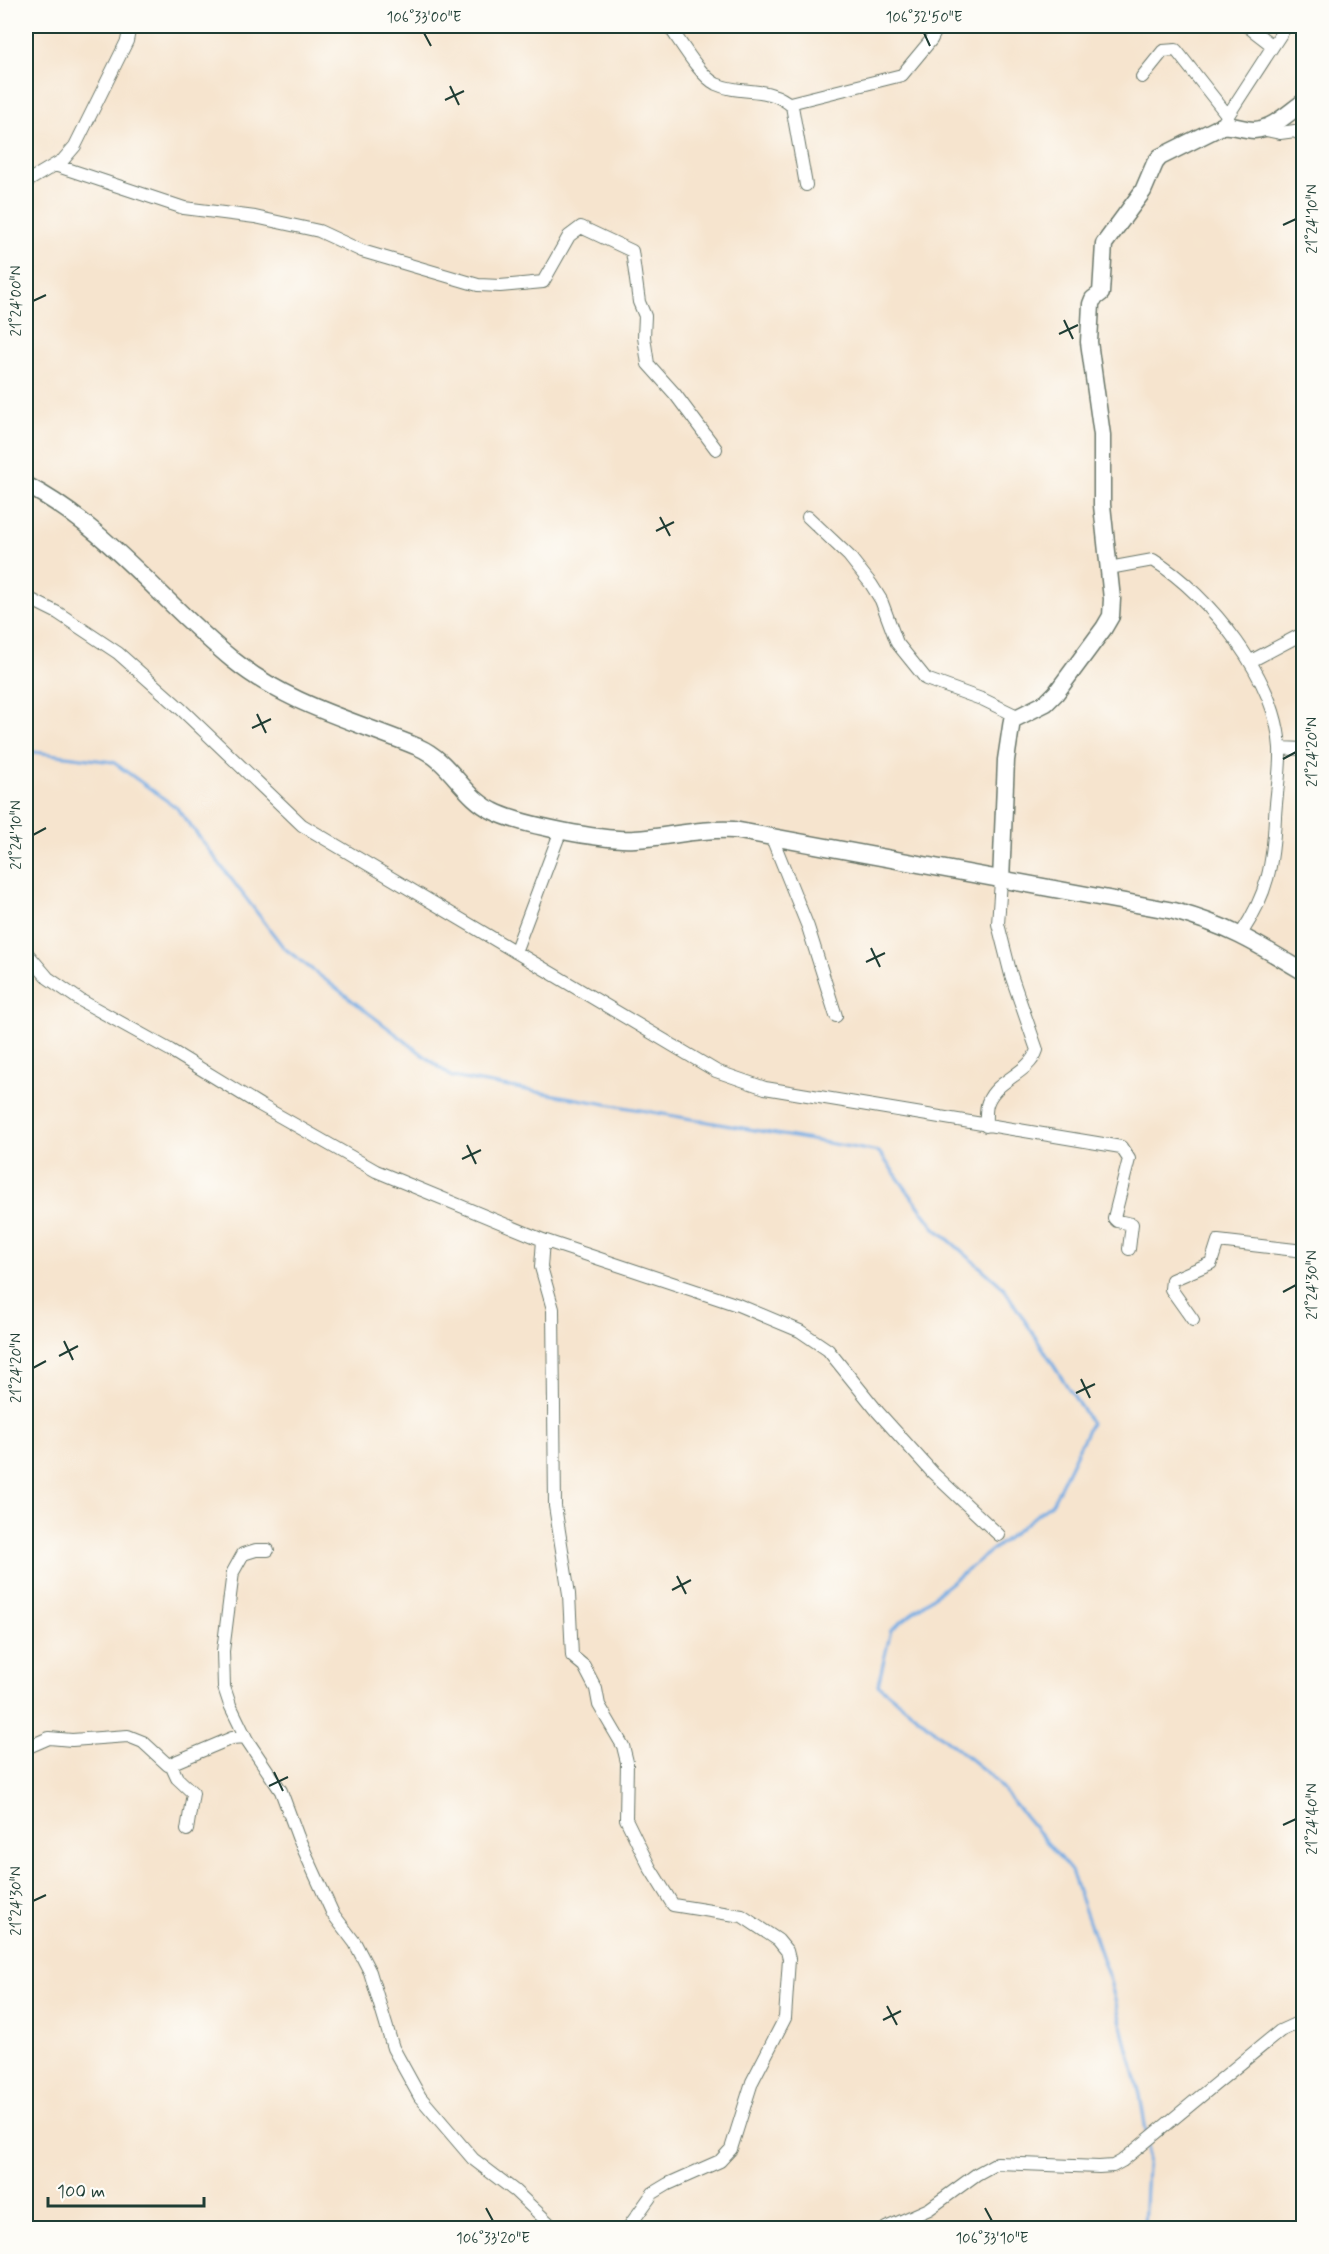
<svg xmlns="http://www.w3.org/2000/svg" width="1329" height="2254" font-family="Mynerve,sans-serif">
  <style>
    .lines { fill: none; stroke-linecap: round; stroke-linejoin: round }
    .stream { stroke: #74abe3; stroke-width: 3 }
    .street-casing { stroke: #6a776a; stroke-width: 14 }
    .secondary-casing { stroke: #6a776a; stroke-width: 19 }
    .street { stroke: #fff; stroke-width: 12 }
    .secondary { stroke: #fff; stroke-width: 16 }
    .ticks { fill: none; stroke: #1f3d34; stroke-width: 2 }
    .neatline { fill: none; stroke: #1f3d34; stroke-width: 2 }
    .ticks-label { font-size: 15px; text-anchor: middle; fill: #1f3d34 }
  </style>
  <rect width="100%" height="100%" fill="#fdfcf7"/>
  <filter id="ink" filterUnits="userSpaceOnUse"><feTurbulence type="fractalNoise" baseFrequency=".0167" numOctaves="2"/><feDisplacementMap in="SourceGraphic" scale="12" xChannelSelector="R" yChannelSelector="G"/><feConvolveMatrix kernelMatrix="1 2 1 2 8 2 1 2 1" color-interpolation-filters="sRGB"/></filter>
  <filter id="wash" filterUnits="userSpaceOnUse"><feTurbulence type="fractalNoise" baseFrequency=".008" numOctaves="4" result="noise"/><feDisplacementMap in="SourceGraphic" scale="24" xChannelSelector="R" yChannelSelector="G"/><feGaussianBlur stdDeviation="1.35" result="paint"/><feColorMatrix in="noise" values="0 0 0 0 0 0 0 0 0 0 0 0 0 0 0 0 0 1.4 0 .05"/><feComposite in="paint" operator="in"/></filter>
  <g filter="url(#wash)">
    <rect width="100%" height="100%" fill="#f6e4ce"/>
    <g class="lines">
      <path class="stream" d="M26,751L113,762L177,808L284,948L452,1077L879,1152L934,1227L1003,1287L1091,1423L1053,1502L891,1630L878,1685L990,1775L1071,1871L1110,1981L1140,2095L1147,2137
        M1144,2228L1148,2146"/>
    </g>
  </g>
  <g filter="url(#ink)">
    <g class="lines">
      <defs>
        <path id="street" d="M669,26C680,41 700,76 716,84C742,96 767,84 792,106L806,185
          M1005,26L1009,27
          M1247,26L1273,46
          M1142,77L1163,51L1176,50L1228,116
          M790,103L902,75L931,40L938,26
          M1225,120L1286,26
          M1261,129L1280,133L1295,131L1304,137
          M55,165L184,208L255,217L319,231L362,251L478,285L500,286L543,282L569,236L581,227L632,251L639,302L645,316L644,337L648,364L675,394L716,449
          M26,182L63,160L75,146L127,41L130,26
          M808,517L849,556L871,584L881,600L897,643L926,679L984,700L1017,716
          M1109,568L1153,560C1210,595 1276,679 1280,748C1281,771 1276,794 1275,817C1273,864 1268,893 1241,934
          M26,597L58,613L118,653L181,709L302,825L716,1071L765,1088L1121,1147L1129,1159L1114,1218L1117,1221L1132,1224L1129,1249
          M1251,661L1304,633
          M1280,748L1304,749
          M772,838L808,927L836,1016
          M26,952L48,978L80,1000L170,1050L260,1105L376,1171L543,1240L738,1305L800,1331L828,1350L878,1412L933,1473L999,1535
          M515,952L561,830
          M986,1126C986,1118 985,1109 988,1102C997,1079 1029,1074 1037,1050L1011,975L998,924L1001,881
          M543,1240L541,1267L553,1309L555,1506L569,1594L572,1656L584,1666L596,1689L599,1705L623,1746L627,1762L626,1819L650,1868L673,1905L742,1916L778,1940L787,1951L789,1959L785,2018L752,2082L731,2149L720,2161L668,2184L653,2193L628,2228
          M1193,1320L1171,1289L1172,1280L1211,1263L1218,1241L1304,1251
          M268,1550H256L243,1554L233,1572L223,1651L224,1687L230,1705L247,1740L281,1791L298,1837L333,1914L355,1943L370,1972L393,2048L420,2097L473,2159L515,2191L554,2228
          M26,1748L49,1738L72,1740L128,1736L143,1742L168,1765L232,1738L245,1737
          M171,1765L177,1778L193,1793L187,1830
          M886,2228L929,2209L977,2174L997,2163L1099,2167L1113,2166L1122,2161L1280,2031L1304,2020"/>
        <path id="secondary" d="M26,485C106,526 164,604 233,660C287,704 355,721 418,747C451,761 463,797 493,811C520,825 604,841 635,839C669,837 700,828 734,830L1174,911C1229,926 1256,943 1304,972
          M1001,881L1006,760L1012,720L1046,703L1056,693L1104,628L1111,616L1112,599L1102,505V435L1089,342L1091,304L1093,299L1101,293L1104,244L1143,191L1155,163L1160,157L1222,126C1233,124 1243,130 1254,130C1273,129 1289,112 1304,102"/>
      </defs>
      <use href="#street" class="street-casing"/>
      <use href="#secondary" class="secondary-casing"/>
      <use href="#street" class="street"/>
      <use href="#secondary" class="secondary"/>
    </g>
  </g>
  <path class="ticks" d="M424,33L431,46M924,33L930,46M450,86L459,105M445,100L464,91M1283,225L1296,219M33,301L46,295M1064,320L1073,339M1059,334L1078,325M660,517L670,536M656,531L674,522M257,714L266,733M252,728L271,719M1283,759L1296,752M33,835L46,828M871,948L880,967M866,962L885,953M467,1145L476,1164M462,1159L481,1150M1283,1292L1296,1285M64,1341L73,1360M59,1356L78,1346M33,1368L46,1361M1081,1379L1090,1398M1076,1393L1095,1384M677,1576L686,1594M672,1590L691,1580M274,1772L283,1791M269,1786L288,1777M1283,1825L1296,1819M33,1901L46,1895M887,2006L897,2025M883,2020L901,2011M486,2208L493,2221M985,2208L992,2221"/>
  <rect width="1329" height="2254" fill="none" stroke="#fdfcf7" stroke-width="66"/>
  <path d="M48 2197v9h156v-9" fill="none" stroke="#1f3d34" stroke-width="3"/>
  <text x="57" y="2197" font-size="18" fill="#1f3d34" stroke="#fdfcf7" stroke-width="4.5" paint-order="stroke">100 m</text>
  <rect x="33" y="33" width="1263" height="2188" class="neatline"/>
  <g class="ticks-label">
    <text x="424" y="22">106°33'00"E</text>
    <text x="924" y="22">106°32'50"E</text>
    <text transform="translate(1312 219) rotate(-90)" y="5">21°24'10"N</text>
    <text transform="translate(16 301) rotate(-90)" y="5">21°24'00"N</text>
    <text transform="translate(1312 752) rotate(-90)" y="5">21°24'20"N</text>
    <text transform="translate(16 835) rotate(-90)" y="5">21°24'10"N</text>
    <text transform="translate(1312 1285) rotate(-90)" y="5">21°24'30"N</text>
    <text transform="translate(16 1368) rotate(-90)" y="5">21°24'20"N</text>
    <text transform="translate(1312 1819) rotate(-90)" y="5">21°24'40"N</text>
    <text transform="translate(16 1901) rotate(-90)" y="5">21°24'30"N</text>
    <text x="493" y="2243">106°33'20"E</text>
    <text x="992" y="2243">106°33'10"E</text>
  </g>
</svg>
